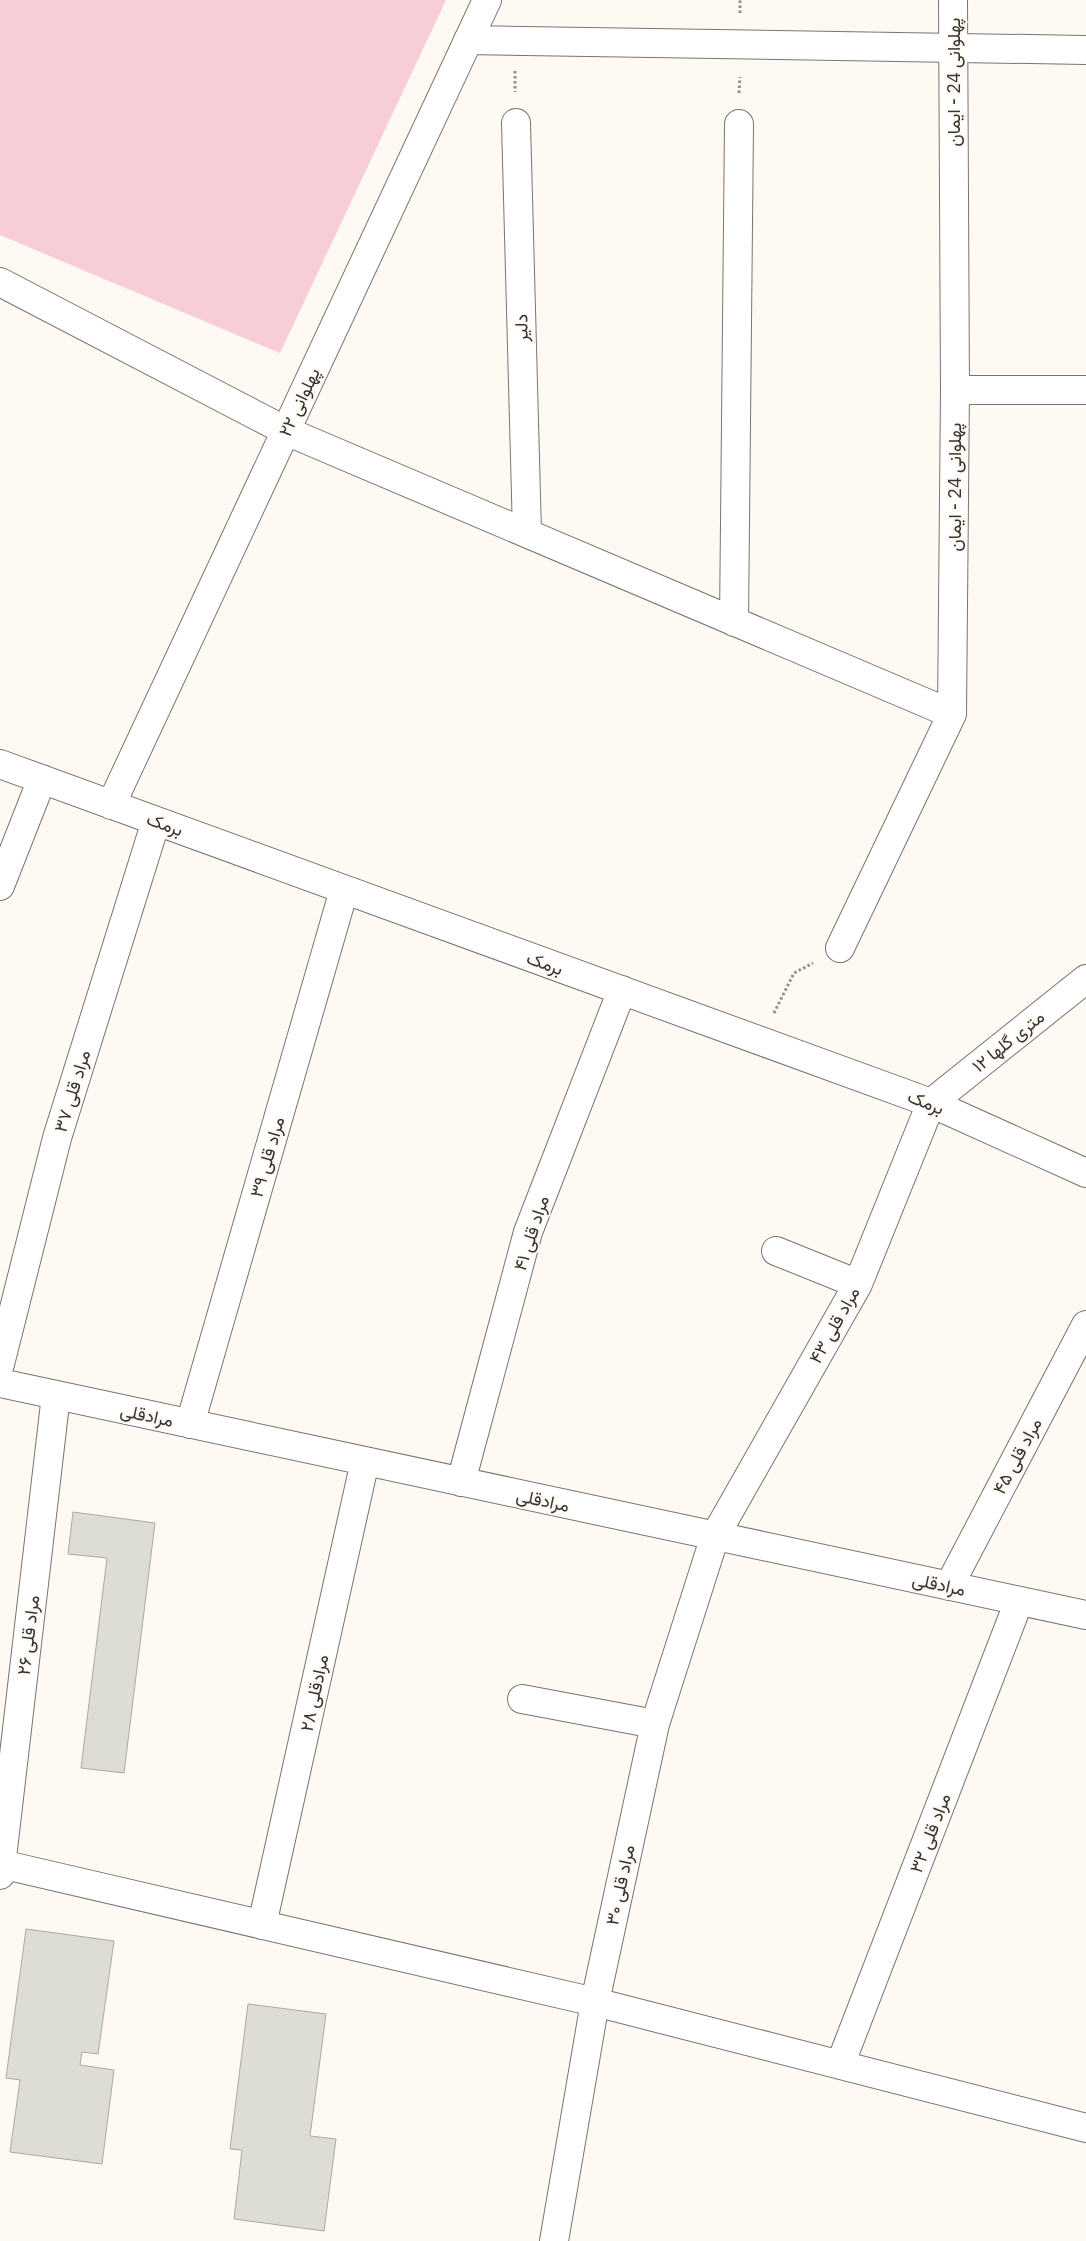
<svg xmlns="http://www.w3.org/2000/svg" width="1086" height="2241" font-family="'IBM Plex Sans',Vazirmatn,sans-serif">
  <style>
    .green { fill: #f7cdd7 }
    .building { fill: #deddd5; stroke: #aaa9a2 }
    .lines { fill: none; stroke-linecap: round; stroke-linejoin: round }
    .minor-casing { stroke: #79746f; stroke-width: 30 }
    .path { stroke: #928e8a; stroke-width: 3; stroke-dasharray: 2.5 2.5; stroke-linecap: butt }
    .minor { stroke: #fff; stroke-width: 28 }
    .labels { text-anchor: middle; dominant-baseline: central; stroke-width: 4; stroke-linejoin: round; paint-order: stroke }
    .street-label { font-size: 18px; fill: #363331; stroke: #fff9f3 }
  </style>
  <rect width="100%" height="100%" fill="#fff9f3"/>
  <path class="green" d="M0,0H446L280,353L0,235Z"/>
  <path class="building" d="M73,1512L155,1523L124,1773L81,1768L107,1558L68,1554Z
    M26,1929L114,1941L98,2054L82,2052L80,2065L114,2070L102,2164L10,2152L20,2080L6,2078Z
    M248,2004L326,2014L310,2136L336,2139L324,2231L234,2219L242,2150L230,2149Z"/>
  <g class="lines">
    <defs>
      <path id="minor" d="M468,40L1086,50
        M516,123L527,533
        M0,282L286,431L952,714
        M955,390H1086
        M734,622L739,124
        M0,764L931,1103L1086,1173
        M111,805L487,0
        M0,886L42,779
        M840,948L952,714L955,390L953,0
        M776,1251L858,1284
        M0,1364L57,1138L156,821
        M0,1383L1086,1615
        M190,1424L344,890
        M461,1482L528,1232L622,990
        M949,1586L1086,1325
        M522,1699L655,1724
        M1,1864L595,2002L1086,2128
        M0,1875L56,1395
        M262,1925L365,1461
        M840,2065L1019,1601
        M554,2241L595,2002L655,1724L715,1536L858,1284L931,1103L1086,979"/>
    </defs>
    <use href="#minor" class="minor-casing"/>
    <path class="path" d="M740,13V0
      M515,71V92
      M739,93L740,77
      M774,1013L794,973L813,963"/>
    <use href="#minor" class="minor"/>
  </g>
  <g class="labels">
    <g class="street-label">
      <text transform="translate(953 82) rotate(-90)">پهلوانی 24 - ایمان</text>
      <text transform="translate(521 328) rotate(-91)">دلیر</text>
      <text transform="translate(299 402) rotate(-65)">پهلوانی ۲۲</text>
      <text transform="translate(954 487) rotate(-90)">پهلوانی 24 - ایمان</text>
      <text transform="translate(165 824) rotate(20)">برمک</text>
      <text transform="translate(545 963) rotate(20)">برمک</text>
      <text transform="translate(1008 1041) rotate(-39)">۱۲ متری گلها</text>
      <text transform="translate(72 1091) rotate(-73)">مراد قلی ۳۷</text>
      <text transform="translate(926 1102) rotate(22)">برمک</text>
      <text transform="translate(267 1157) rotate(-74)">مراد قلی ۳۹</text>
      <text transform="translate(531 1233) rotate(-72)">مراد قلی ۴۱</text>
      <text transform="translate(834 1325) rotate(-61)">مراد قلی ۴۳</text>
      <text transform="translate(147 1415) rotate(12)">مرادقلی</text>
      <text transform="translate(1017 1456) rotate(-62)">مراد قلی ۴۵</text>
      <text transform="translate(543 1500) rotate(12)">مرادقلی</text>
      <text transform="translate(939 1584) rotate(12)">مرادقلی</text>
      <text transform="translate(28 1635) rotate(-83)">مراد قلی ۲۶</text>
      <text transform="translate(314 1693) rotate(-78)">مرادقلی ۲۸</text>
      <text transform="translate(930 1833) rotate(-69)">مراد قلی ۳۲</text>
      <text transform="translate(620 1885) rotate(-78)">مراد قلی ۳۰</text>
    </g>
  </g>
</svg>
